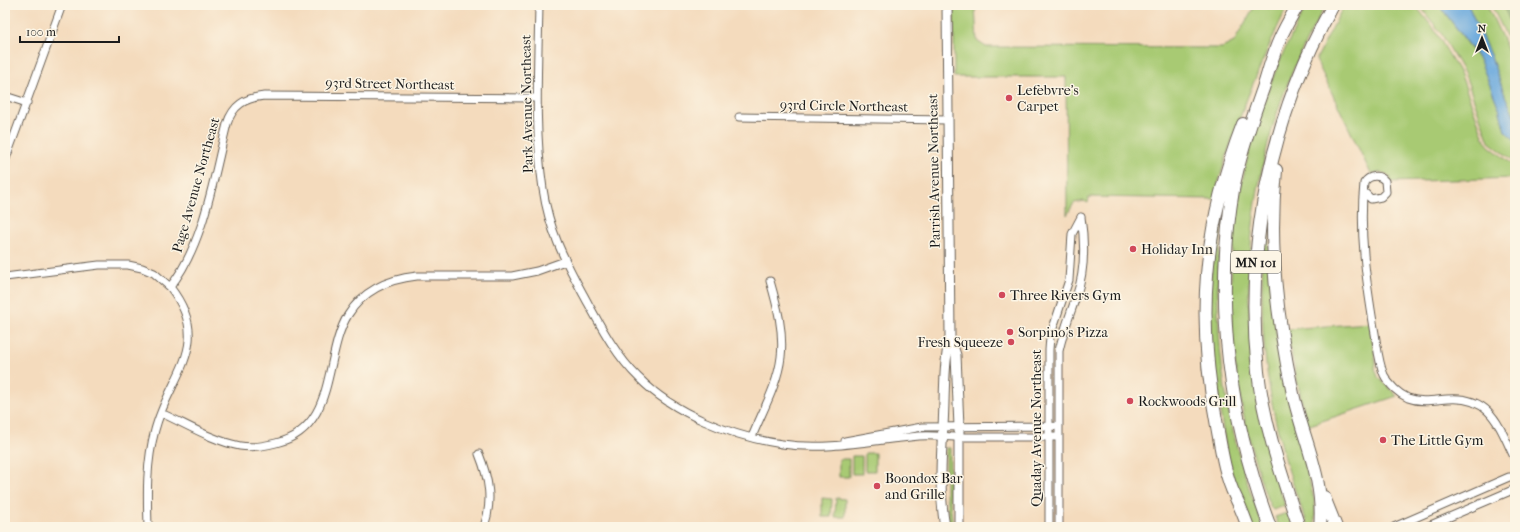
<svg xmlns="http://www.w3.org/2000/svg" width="1520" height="532" font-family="'IM FELL French Canon',serif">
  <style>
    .green { fill: #a8ca73; stroke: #627348 }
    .forest { fill: #86ae65; stroke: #516540 }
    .water { fill: #6ba9dd; stroke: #44627c }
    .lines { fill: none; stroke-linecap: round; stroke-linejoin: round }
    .street-casing { stroke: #685f54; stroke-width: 9 }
    .secondary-casing { stroke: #685f54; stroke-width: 11 }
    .highway-casing { stroke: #685f54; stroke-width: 14 }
    .street { stroke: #fff; stroke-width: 7 }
    .secondary { stroke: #fff; stroke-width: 9 }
    .highway { stroke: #fff; stroke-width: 12 }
    .poi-dot { fill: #d1495b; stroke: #fcf5e5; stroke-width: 1.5 }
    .labels { text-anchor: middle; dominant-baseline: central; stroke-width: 3; stroke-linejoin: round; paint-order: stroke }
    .shield { fill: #fcf5e5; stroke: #5f5d58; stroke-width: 1 }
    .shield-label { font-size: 13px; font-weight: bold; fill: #1c1c1c }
    .street-label { font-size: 14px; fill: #1c1c1c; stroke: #fcf5e5 }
    .poi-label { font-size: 14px; fill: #1c1c1c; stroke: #fcf5e5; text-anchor: start }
  </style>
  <rect width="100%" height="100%" fill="#fcf5e5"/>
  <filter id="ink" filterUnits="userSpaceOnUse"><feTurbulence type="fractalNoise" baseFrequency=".025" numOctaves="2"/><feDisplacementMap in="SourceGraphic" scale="8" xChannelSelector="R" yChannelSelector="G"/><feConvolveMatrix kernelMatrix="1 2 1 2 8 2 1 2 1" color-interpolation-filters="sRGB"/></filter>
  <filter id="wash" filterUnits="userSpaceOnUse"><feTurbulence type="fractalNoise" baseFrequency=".012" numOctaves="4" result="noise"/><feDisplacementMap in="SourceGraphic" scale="16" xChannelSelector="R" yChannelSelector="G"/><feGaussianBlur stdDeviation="0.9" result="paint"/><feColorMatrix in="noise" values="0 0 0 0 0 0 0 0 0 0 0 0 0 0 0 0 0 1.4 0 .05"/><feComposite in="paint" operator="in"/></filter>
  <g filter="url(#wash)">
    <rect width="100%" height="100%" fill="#f4dbbd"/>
    <path class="green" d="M954,5H975L977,41L986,47L1222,48L1234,42L1255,5H1288C1258,68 1232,131 1214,199L1089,197L1088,203L1084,201L1074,203L1067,215L1066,77H954Z
      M1307,5H1326C1237,154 1228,341 1284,502V506L1273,510C1266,503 1253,454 1250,442C1211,291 1233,141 1307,5Z
      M1344,5H1415L1434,29L1461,75L1485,141L1489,146L1515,166V178L1389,182L1390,177C1384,171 1378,172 1371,174L1316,60Z
      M1419,5H1439L1471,48L1481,63L1499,108L1505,131L1515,140V162L1489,142L1465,75L1441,33Z
      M1468,5H1487L1506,46L1515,69V117L1506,98L1491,57Z
      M1491,5H1503L1515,33V59L1503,29Z
      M1223,208C1210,316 1221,426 1264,527H1250L1233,479L1226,449L1208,335L1211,272Z
      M1265,234L1268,235L1272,304L1282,373L1315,503V527H1309C1270,433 1255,335 1265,234Z
      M1370,323L1376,363L1375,368L1378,377L1397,396L1307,426L1286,329Z
      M946,448H950V500L953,527H949L946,493Z
      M865,453H875V471H865Z
      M852,456H862V474H852Z
      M839,459H849V477H839Z
      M822,498L832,499L831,517H822Z
      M836,498L845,499V517H835Z
      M1287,513L1295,527H1279L1275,517Z"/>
    <path class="forest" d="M1503,5H1515V33Z"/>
    <path class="water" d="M1439,5H1468L1491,57L1506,98L1515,117V140L1505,131L1499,108L1481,63L1471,47Z"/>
  </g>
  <g filter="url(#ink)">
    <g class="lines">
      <defs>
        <path id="street" d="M539,5C538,66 534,128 543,189C549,230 564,259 583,294C599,323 615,355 639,378C673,413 733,437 782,444C828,451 874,440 919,436C933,435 948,437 961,437C994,437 1026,437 1058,437
          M5,96L27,103
          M739,117L948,120
          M5,161L62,5
          M1365,193L1371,199L1381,197L1386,192L1385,181C1379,174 1369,175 1364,183C1359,232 1366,280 1374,328C1377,343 1378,361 1384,375C1389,385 1399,394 1408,398C1421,403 1434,400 1447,399C1491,395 1499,426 1515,459
          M5,277L99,265H128L142,268L154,273L170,287
          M161,413C186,424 213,441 240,446C252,448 264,446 276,443C338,428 323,355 348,315C364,289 389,279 417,276H512L537,271L565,261
          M752,437C762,412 778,384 781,357C784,331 777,305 770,281
          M845,441L922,427L1058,426
          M479,454C489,479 493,501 484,527
          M148,527C147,494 146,463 155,430C169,375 215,345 170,287C204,245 214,175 227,124C233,105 245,98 264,96L537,98
          M1049,527V350L1050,337L1069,280L1072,234L1081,217
          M1059,527V351C1063,332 1070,315 1076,297C1085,272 1085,243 1081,217
          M1394,527L1509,477H1515
          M1426,527L1515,489"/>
        <path id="secondary" d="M950,337L956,355L959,427V527
          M945,527C939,493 941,460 943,426C945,396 943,367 950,337L947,5"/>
        <path id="highway" d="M1243,124C1203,228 1196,317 1217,426C1221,448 1225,476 1235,496C1240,506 1244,516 1248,527
          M1276,170C1268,246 1277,320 1293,394C1303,439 1325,480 1320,527
          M1324,497L1336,527
          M1270,527C1229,419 1214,304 1233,190C1239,157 1250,125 1261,94C1266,81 1269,67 1274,54C1279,37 1289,20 1298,5
          M1299,527C1282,476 1264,426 1258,372C1244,245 1271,117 1333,5"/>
      </defs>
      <use href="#street" class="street-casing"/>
      <use href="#secondary" class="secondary-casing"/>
      <use href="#highway" class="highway-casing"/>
      <use href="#street" class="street"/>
      <use href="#secondary" class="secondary"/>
      <use href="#highway" class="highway"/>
    </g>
  </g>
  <g class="poi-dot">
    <circle cx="1009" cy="98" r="4"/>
    <circle cx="1133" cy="249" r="4"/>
    <circle cx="1002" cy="295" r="4"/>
    <circle cx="1010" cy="332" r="4"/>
    <circle cx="1011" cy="342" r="4"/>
    <circle cx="1130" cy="401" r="4"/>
    <circle cx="1383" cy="440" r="4"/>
    <circle cx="877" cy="486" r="4"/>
  </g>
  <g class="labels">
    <rect class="shield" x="1231" y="251" width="50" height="22" rx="3"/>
    <g class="shield-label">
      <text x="1256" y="262">MN 101</text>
    </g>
    <g class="street-label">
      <text transform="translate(390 84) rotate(1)">93rd Street Northeast</text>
      <text transform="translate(527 104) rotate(-91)">Park Avenue Northeast</text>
      <text transform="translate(844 106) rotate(1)">93rd Circle Northeast</text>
      <text transform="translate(934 171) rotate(-91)">Parrish Avenue Northeast</text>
      <text transform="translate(196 185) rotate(-74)">Page Avenue Northeast</text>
      <text transform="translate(1036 428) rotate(-90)">Quaday Avenue Northeast</text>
    </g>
    <g class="poi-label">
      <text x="1017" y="90">Lefebvre's<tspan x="1017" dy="16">Carpet</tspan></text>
      <text x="1141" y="249">Holiday Inn</text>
      <text x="1010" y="295">Three Rivers Gym</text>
      <text x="1018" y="332">Sorpino's Pizza</text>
      <text x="1003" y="342" text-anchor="end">Fresh Squeeze</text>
      <text x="1138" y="401">Rockwoods Grill</text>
      <text x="1391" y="440">The Little Gym</text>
      <text x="885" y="478">Boondox Bar<tspan x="885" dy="16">and Grille</tspan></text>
    </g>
  </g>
  <rect width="1520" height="532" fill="none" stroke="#fcf5e5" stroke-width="20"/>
  <g transform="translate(1482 38)" stroke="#fcf5e5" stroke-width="3" paint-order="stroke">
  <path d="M0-3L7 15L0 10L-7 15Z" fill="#1c1c1c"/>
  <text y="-6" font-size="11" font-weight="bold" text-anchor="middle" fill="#1c1c1c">N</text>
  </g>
  <path d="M20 36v6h99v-6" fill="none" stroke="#1c1c1c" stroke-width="2"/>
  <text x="26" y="36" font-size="12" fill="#1c1c1c" stroke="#fcf5e5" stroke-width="3" paint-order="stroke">100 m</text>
</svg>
